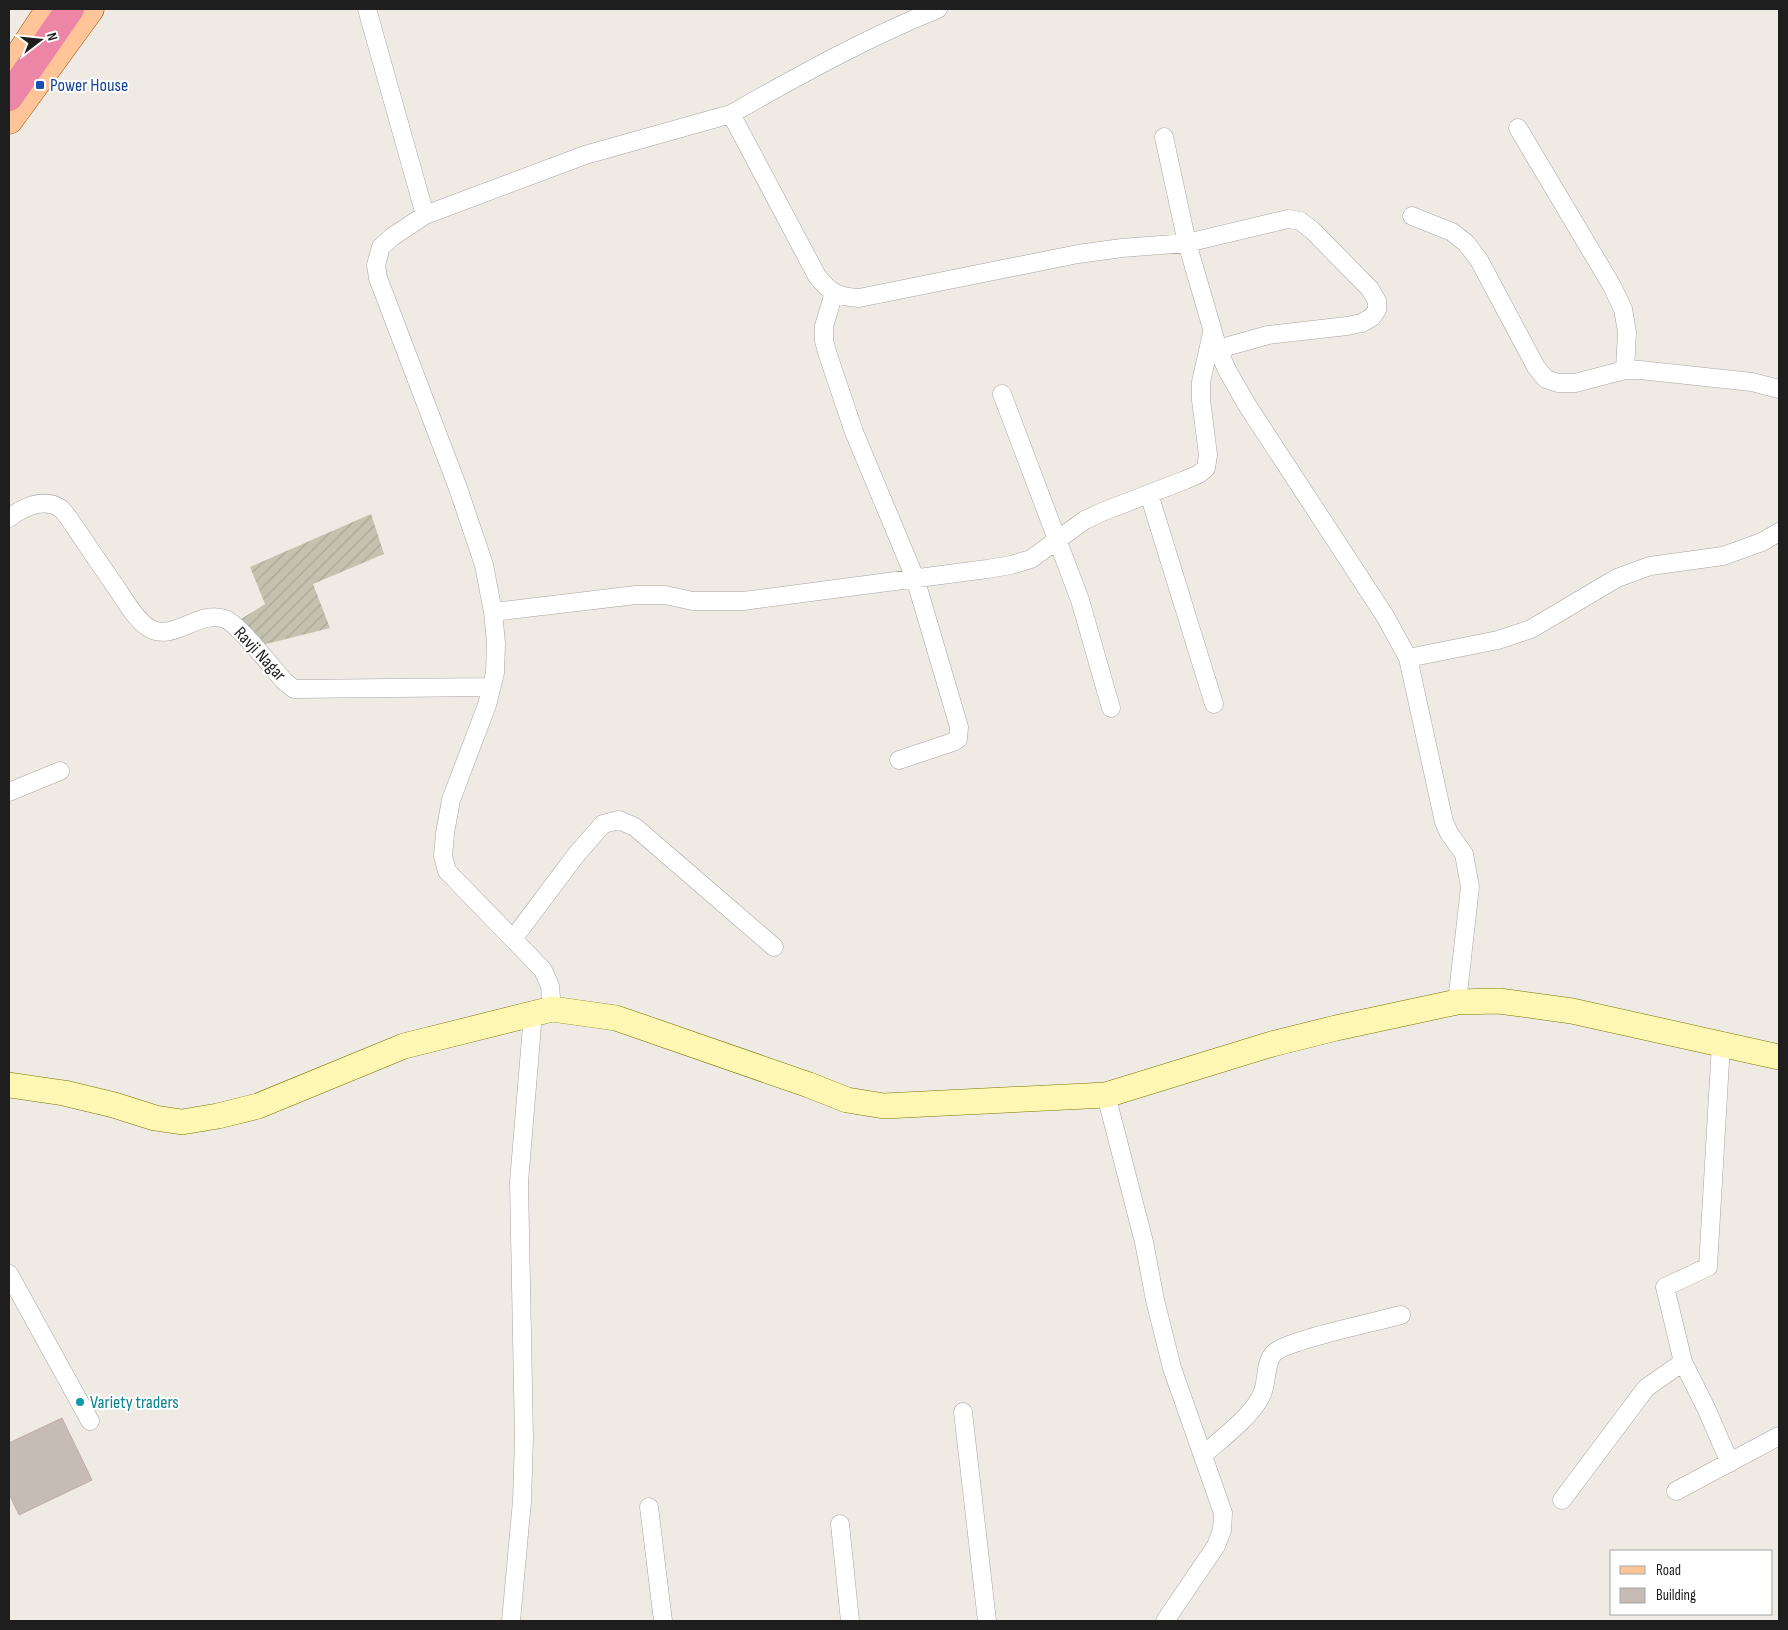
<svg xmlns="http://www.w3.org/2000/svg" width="1788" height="1630" font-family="'Sofia Sans Condensed',sans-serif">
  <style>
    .construction { fill: url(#construction-furrows) }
    .building { fill: #c7bbb6; stroke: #c2ada4 }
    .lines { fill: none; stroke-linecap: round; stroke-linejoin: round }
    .street-casing { stroke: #a5a5a5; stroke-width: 19 }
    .secondary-casing { stroke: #797700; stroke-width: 26 }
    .primary-casing { stroke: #975100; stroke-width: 29 }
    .highway-casing { stroke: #e41979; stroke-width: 29 }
    .street { stroke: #fff; stroke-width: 18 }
    .secondary { stroke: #fdf7b3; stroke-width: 25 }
    .primary { stroke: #ffc598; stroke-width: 28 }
    .highway { stroke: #ec85a6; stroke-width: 28 }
    .transit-dot { fill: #1a4fb4; stroke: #fff; stroke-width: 2 }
    .culture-dot { fill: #0f9aa8; stroke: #fff; stroke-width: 2 }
    .labels { text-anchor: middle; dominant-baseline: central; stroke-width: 4; stroke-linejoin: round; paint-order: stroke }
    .transit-label { font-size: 18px; fill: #164399; stroke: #fff; text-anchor: start }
    .street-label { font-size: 18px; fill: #1e1e1e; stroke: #fff }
    .culture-label { font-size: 18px; fill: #0d838f; stroke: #fff; text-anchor: start }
  </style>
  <defs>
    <pattern id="construction-furrows" width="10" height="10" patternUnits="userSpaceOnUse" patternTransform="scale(1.25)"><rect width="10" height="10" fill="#c4c2ae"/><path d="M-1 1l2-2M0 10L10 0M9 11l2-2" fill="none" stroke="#a8a695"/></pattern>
  </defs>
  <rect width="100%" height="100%" fill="#efeae3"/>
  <path class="construction" d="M371,514L384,554L313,584L330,628L262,645L241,619L265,604L250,567Z"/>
  <path class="building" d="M62,1418L92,1480L19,1515L9,1494V1443Z"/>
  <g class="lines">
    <defs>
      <path id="street" d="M367,9L425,215
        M731,114C798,76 866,38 938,9
        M1518,128L1612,286L1623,309L1627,332L1625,370
        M1164,137L1187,243L1288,219L1300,221L1312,230L1370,289L1377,301V310L1372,317L1362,323L1347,326L1268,335L1218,349
        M1412,216L1452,232L1466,243L1479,260L1536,367L1546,379L1558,383H1575L1625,370H1640L1752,382L1779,389
        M834,293L824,326V341L828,355L854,432L915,578L959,727L958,739L953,742L899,760
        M1002,394L1080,600L1111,708
        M1149,494L1214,704
        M9,518C22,508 43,497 60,508C63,510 66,515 68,517C85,542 101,566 118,590C125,601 137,621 149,628C172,643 200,609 225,619C239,624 273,669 285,682L294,689L491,687
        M493,612L636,595H665L693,601H743L987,569L1011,565L1031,559L1085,520L1102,512L1185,480L1199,474L1206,468L1208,455L1201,400V382L1212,333
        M1408,658L1498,640L1531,629L1617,578L1650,566L1723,556L1762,542L1779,532
        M9,792L60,771
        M513,939L576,855L603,824L619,820L635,827L774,947
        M552,1009L550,986L543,970L447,871L443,856L445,833L451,800L487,705L495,673L496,643L493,612L484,565L458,488L378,278L376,265L381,247L392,237L425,215L585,155L731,114L817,276C830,293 839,297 859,298L1078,254L1122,248L1187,243L1218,349L1227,370L1247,405L1385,616L1408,658L1444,822L1449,833L1464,854L1470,887L1457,1002
        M1721,1044L1708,1267L1665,1287L1683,1362L1706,1408L1730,1463
        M1106,1095L1144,1242L1155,1300L1172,1368L1223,1513L1222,1530L1216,1546L1165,1621
        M9,1274L90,1421
        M963,1412L987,1621
        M1203,1455C1220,1440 1252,1416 1261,1396C1268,1384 1264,1363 1274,1353C1287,1340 1379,1321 1401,1315
        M1676,1491L1779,1436
        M1562,1500L1646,1388L1683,1362
        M649,1507L663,1621
        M840,1524L850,1621
        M511,1621L522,1501L524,1438L519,1182L533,1014"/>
      <path id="secondary" d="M9,1085L64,1093L114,1105L155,1118L182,1122L218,1116L258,1106L404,1046L552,1009L616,1018L809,1085L847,1100L884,1106L1106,1095L1272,1044L1336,1028L1457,1002L1499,1001L1572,1011L1779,1057"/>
      <path id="primary" d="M9,71L50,9
        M9,120L90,9"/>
      <path id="highway" d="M9,97L70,9"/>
    </defs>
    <use href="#street" class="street-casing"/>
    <use href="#secondary" class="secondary-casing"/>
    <use href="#primary" class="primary-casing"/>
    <use href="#highway" class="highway-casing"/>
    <use href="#street" class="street"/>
    <use href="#secondary" class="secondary"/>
    <use href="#primary" class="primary"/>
    <use href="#highway" class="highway"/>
  </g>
  <rect class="transit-dot" x="35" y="80" width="10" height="10" rx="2.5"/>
  <circle class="culture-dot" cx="80" cy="1402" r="5"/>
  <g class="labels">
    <g class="transit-label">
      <text x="50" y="85">Power House</text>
    </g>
    <g class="street-label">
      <text transform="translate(260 654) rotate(47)">Ravji Nagar</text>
    </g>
    <g class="culture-label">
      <text x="90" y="1402">Variety traders</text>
    </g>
  </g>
  <rect width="1788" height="1630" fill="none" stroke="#1e1e1e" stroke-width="20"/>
  <rect x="1610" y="1550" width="162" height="65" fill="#ffffff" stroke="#a5a5a5"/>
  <rect x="1620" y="1566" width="25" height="8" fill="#ffc598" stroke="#a5a5a5"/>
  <text x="1656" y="1575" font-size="15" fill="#1e1e1e">Road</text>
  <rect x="1620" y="1588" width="25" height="15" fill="#c7bbb6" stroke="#a5a5a5"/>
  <text x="1656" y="1600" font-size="15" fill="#1e1e1e">Building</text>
  <g transform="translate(40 40) rotate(74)" stroke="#ffffff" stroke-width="4" paint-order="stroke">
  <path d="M0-4L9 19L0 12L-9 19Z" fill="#1e1e1e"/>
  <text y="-8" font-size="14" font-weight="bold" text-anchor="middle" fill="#1e1e1e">N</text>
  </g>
</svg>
